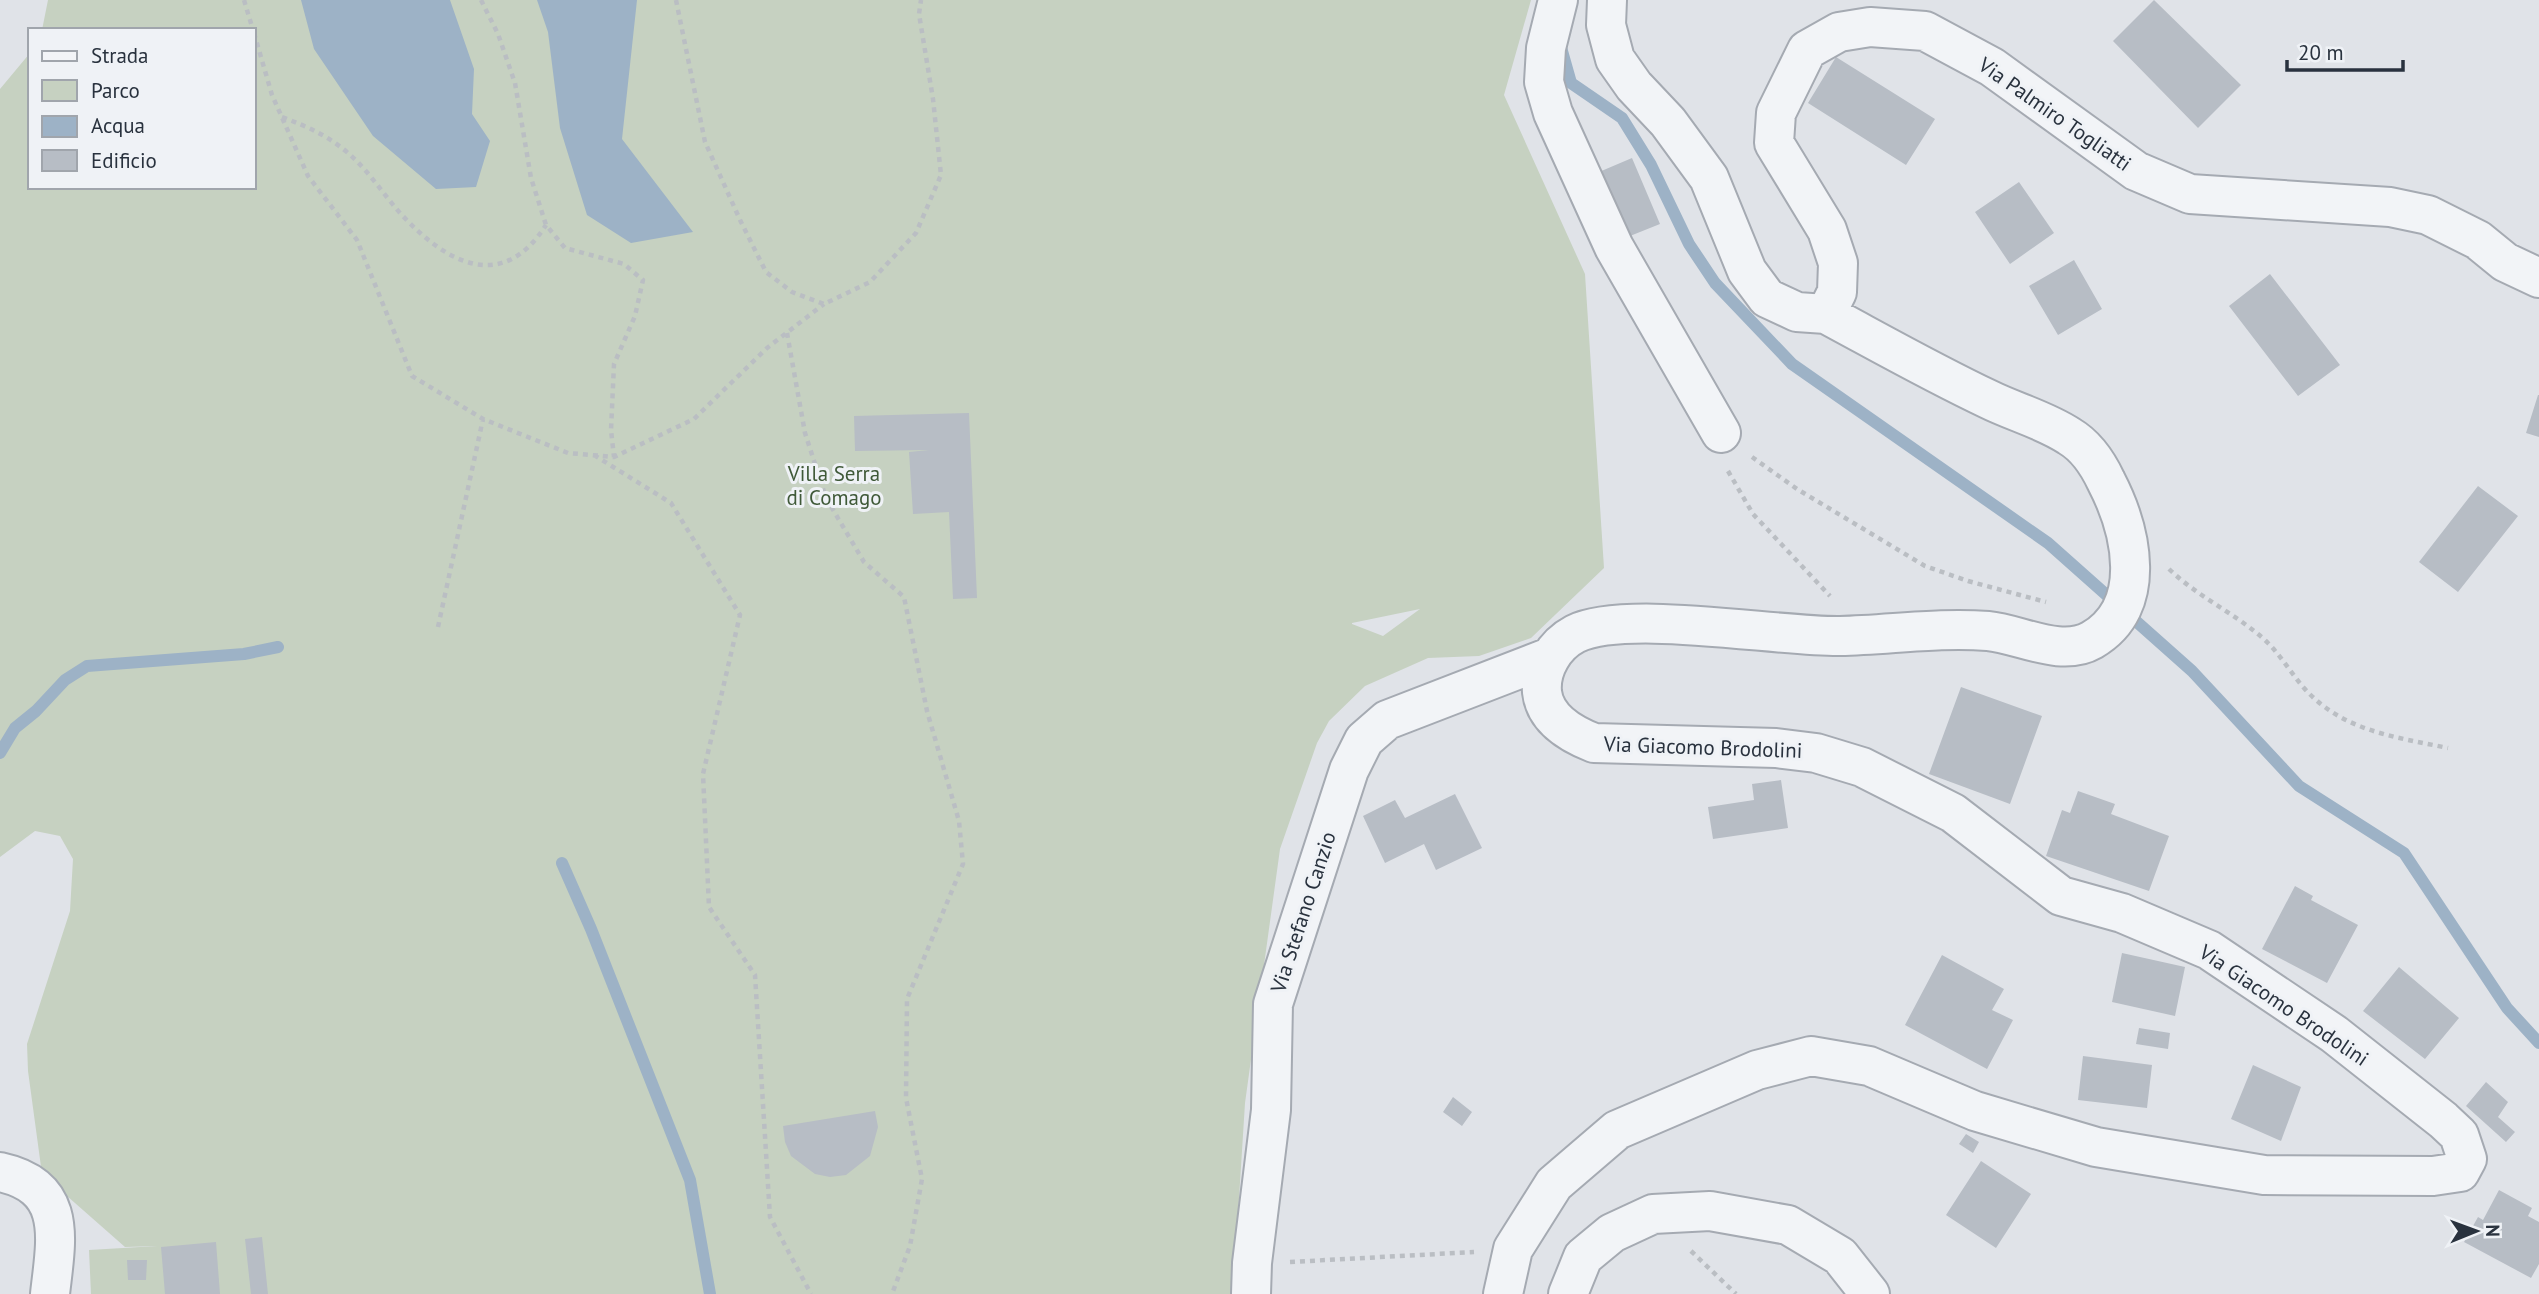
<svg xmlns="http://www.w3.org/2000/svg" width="2539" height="1294" font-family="'PT Sans',sans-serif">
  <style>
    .green { fill: #c6d1c1; fill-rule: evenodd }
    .water { fill: #9db2c6 }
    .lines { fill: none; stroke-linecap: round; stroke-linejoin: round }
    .stream { stroke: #9db2c6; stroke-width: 12 }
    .building { fill: #b7bdc5 }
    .minor-casing { stroke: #a5aab2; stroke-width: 42 }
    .path { stroke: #babec3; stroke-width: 4.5; stroke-dasharray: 5 5; stroke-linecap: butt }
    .minor { stroke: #f2f4f7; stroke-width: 38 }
    .labels { text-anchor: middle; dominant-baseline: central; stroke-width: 6; stroke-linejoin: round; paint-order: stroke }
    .street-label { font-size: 21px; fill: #29323e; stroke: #eff2f6 }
    .park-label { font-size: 21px; fill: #3f5938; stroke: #eff2f6 }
  </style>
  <rect width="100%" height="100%" fill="#e0e3e8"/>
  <path class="green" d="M48,0H1531L1504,95L1585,274L1604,568L1531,638L1479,656L1428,658L1365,686L1329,721L1317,743L1280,849L1245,1103L1233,1294H91L89,1250L157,1246L125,1247L42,1174L28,1071L27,1044L70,911L73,859L60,836L35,831L0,857V89L30,53V187H254V30H42ZM1420,609L1383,636L1352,624V623Z"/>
  <path class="water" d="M301,0H450L474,69L472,114L490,141L476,187L436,189L373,136L314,49Z
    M537,0H637L622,139L693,232L631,243L587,215L560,128L548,32Z"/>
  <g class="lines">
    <path class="stream" d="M1560,44L1571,83L1622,118L1651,165L1689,244L1715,283L1792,364L2048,543L2192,671L2299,786L2404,853L2507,1008L2539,1043
      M0,753L15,728L36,711L65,680L87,666L244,654L278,647
      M562,863L591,929L690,1180L710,1294"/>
  </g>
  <path class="building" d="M2154,0L2241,85L2198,128L2113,41Z
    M1836,57L1935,119L1906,165L1808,103Z
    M1632,158L1660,224L1620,240L1592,175Z
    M2019,182L2054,233L2010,264L1975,212Z
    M2074,260L2102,309L2058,335L2029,286Z
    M2270,274L2340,365L2298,396L2229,306Z
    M2538,395H2539V437L2526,433Z
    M969,413L977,598L953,599L949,512L913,514L909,452L929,450L855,451L854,416Z
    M2478,486L2518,516L2458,592L2419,562Z
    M1961,687L2042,716L2010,804L1929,774Z
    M1781,780L1788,828L1713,839L1708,807L1754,800L1752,784Z
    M2078,791L2115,804L2111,814L2169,836L2149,891L2046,856L2062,810L2070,813Z
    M1455,794L1482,848L1436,870L1424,844L1385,863L1363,816L1395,800L1405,818Z
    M2295,886L2313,896L2311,900L2358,925L2327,983L2262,949Z
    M2122,953L2185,967L2175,1016L2112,1002Z
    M1942,955L2004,989L1992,1010L2013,1020L1987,1069L1905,1025Z
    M2399,967L2459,1018L2425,1059L2363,1011Z
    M2139,1028L2170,1033L2168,1049L2136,1044Z
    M2083,1056L2152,1065L2147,1108L2078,1100Z
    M2253,1065L2301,1087L2281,1141L2231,1119Z
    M2486,1082L2508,1102L2498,1117L2515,1132L2506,1142L2466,1106Z
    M1453,1097L1472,1112L1462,1126L1443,1112Z
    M875,1111L878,1127L870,1156L846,1175L830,1177L815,1174L791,1156L785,1142L783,1126Z
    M1966,1134L1979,1142L1973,1153L1959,1144Z
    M1981,1161L2031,1194L1996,1248L1946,1215Z
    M2499,1190L2532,1208L2528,1216L2539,1222V1264L2531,1278L2464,1242L2478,1217L2483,1220Z
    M262,1237L268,1294H251L245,1239Z
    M216,1242L220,1294H165L161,1247Z
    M127,1260H147L146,1280H128Z"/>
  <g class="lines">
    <defs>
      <path id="minor" d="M1558,0L1546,48L1544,82L1553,113L1614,247L1721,433
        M1826,314L1837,292L1838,263L1827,230L1774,143L1776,113L1807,50L1839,32L1870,27L1925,31L1992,67L2136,171L2190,194L2390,207L2428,215L2478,240L2505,262L2539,278
        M0,1172C69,1187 56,1240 50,1294
        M1251,1294L1252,1263L1271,1110L1273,1004L1349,770L1364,740L1387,720L1550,657
        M1503,1294L1513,1249L1554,1184L1617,1130L1757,1070L1811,1056L1869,1066L1975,1111L2096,1147L2264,1175L2433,1176L2460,1172L2467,1159L2459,1135L2443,1120L2334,1034L2209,950L2122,913L2061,896L1953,813L1862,767L1816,753L1776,748L1594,743C1571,734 1545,719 1542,692C1540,669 1554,645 1575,634C1626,609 1777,637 1840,636C1889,635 1939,627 1988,631C2020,634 2061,658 2092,640C2149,607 2132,531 2106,481C2098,464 2086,446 2069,436C2045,420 2014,412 1988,399C1933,373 1880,343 1826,314L1797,312L1767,298L1747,271L1709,178L1668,122L1634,86L1615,59L1606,25L1607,0
        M1568,1294L1583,1257L1612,1233L1653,1214L1710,1211L1788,1225L1840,1256L1870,1294"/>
    </defs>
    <use href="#minor" class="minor-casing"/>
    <path class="path" d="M244,0L253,30
      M481,0L498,34L515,83L531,178L546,225L565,248L624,264L643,280L635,316L614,364L611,430L614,457
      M676,0L705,142L741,222L766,272L792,292L824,304L870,282L916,233L941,175L933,99L919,14L921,0
      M254,33L272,95L308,176L357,240L412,376L483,419L568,453L614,457L694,419L767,348L824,304
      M282,117C308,127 327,135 348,153C368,170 383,194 401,214C446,263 502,294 546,225
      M787,333L805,433L826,498L864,562L904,597L927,711L959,821L963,864L907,999L906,1098L922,1179L910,1246L892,1294
      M594,455L671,503L740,615L703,774L709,907L755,975L770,1217L811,1294
      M1752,457L1797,489L1925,566L1968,581L2046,602
      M1728,471L1753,514L1830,596
      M2169,569C2199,598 2237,614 2267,642C2281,656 2291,673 2304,688C2342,731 2395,737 2448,748
      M438,627L483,419
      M1691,1251L1736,1294
      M1290,1262L1474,1252"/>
    <use href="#minor" class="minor"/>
  </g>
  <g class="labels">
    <g class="street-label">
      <text transform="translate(2055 114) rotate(35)">Via Palmiro Togliatti</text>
      <text transform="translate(1703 747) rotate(2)">Via Giacomo Brodolini</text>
      <text transform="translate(1303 912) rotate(-72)">Via Stefano Canzio</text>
      <text transform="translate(2284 1005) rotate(34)">Via Giacomo Brodolini</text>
    </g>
    <g class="park-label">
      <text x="834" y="473">Villa Serra<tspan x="834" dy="24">di Comago</tspan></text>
    </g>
  </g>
  <rect x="28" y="28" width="228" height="161" fill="#eff2f6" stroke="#a0a5ac" stroke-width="2"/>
  <rect x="42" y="51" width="35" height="10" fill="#f2f4f7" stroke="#a0a5ac" stroke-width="2"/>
  <text x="91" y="63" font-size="21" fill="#29323e">Strada</text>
  <rect x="42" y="80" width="35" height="21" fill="#c6d1c1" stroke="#a0a5ac" stroke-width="2"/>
  <text x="91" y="98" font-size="21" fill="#29323e">Parco</text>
  <rect x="42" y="116" width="35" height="21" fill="#9db2c6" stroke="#a0a5ac" stroke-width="2"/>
  <text x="91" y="133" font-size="21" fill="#29323e">Acqua</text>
  <rect x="42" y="150" width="35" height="21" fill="#b7bdc5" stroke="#a0a5ac" stroke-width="2"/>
  <text x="91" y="168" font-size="21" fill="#29323e">Edificio</text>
  <g transform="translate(2476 1231) rotate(89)" stroke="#eff2f6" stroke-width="5" paint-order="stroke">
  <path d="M0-5L12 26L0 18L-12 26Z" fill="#29323e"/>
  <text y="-10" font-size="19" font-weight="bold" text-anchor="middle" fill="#29323e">N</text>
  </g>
  <path d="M2287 60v10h116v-10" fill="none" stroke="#29323e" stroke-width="3.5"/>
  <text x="2298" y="60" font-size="21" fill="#29323e" stroke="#eff2f6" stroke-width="5" paint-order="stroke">20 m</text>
</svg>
